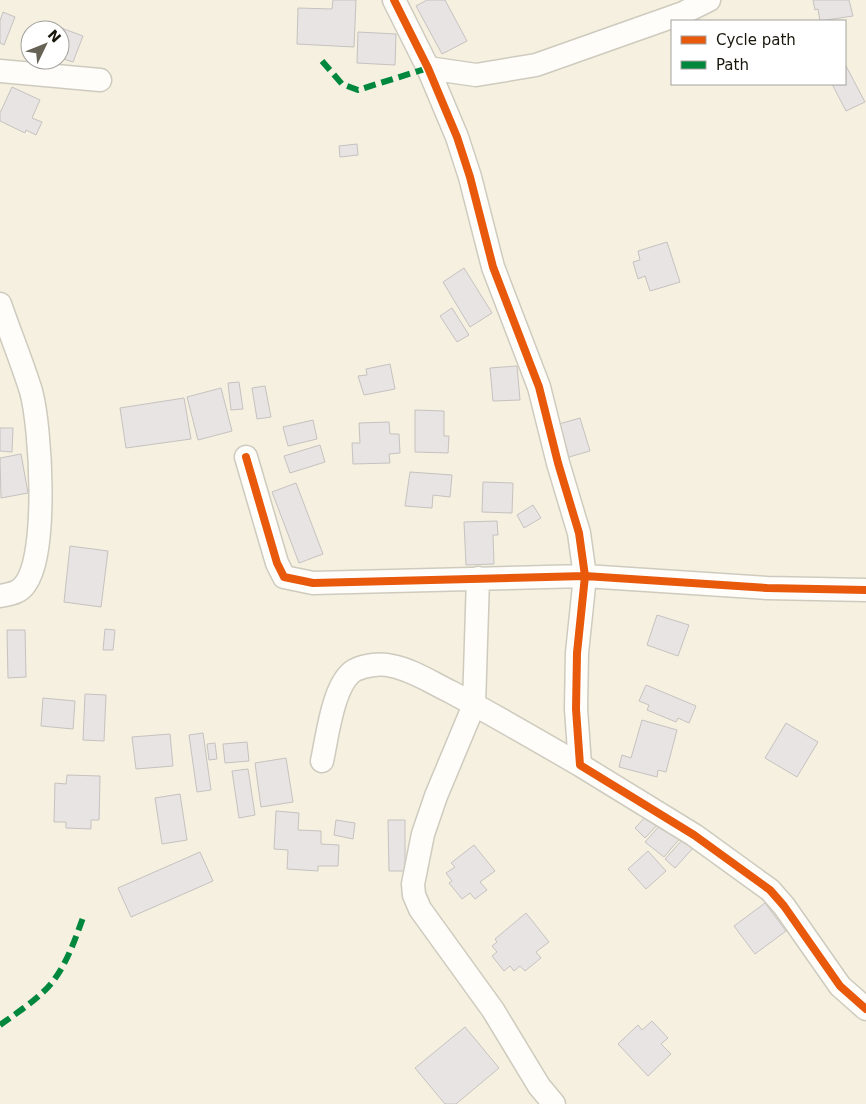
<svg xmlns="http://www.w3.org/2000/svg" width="866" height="1104" font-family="'DejaVu Sans',sans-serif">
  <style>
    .building { fill: #e7e4e3; stroke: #c5c2c0 }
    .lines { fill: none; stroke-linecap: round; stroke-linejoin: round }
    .street-casing { stroke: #cecbbe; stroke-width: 25 }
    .street { stroke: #fefdfa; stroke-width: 22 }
    .quiet { stroke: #00873e; stroke-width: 6; stroke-dasharray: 12 6; stroke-linecap: butt }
    .cycleway-casing { stroke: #fff; stroke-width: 11 }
    .cycleway { stroke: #e8590c; stroke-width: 8 }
  </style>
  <rect width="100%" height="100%" fill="#f5f0df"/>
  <path class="building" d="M333,0H356L354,47L297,44L298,8L332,9Z
    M427,0H445L467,41L442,54L416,6Z
    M813,0H849L853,16L820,21L818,9L815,10Z
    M3,12L15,17L4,45L0,43V21Z
    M56,26L83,36L73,62L60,58V30H55Z
    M358,32L396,34L395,65L357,63Z
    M845,64L865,102L846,111L832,84H845Z
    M12,87L40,100L32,118L42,122L36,135L26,130L25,133L0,121V113Z
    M357,144L358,155L340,157L339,146Z
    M667,242L680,282L650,291L645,276L638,279L633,262L640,260L638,251Z
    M464,268L492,313L470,327L443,282Z
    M452,308L469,335L457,342L440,316Z
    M390,364L395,389L364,395L358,376L367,375L366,369Z
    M517,366L520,400L493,401L490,368Z
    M239,382L243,409L231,410L228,383Z
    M265,386L271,417L257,419L252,388Z
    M221,388L232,431L198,440L187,397Z
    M184,398L191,439L126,448L120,408Z
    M415,410L444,411V436H449L448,453L415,452Z
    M580,418L590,451L569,457L559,424Z
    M313,420L317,439L288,446L283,427Z
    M389,422L390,434H399L400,453L389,454L390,463L353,464L352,443H360L359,423Z
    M0,428H13L12,452L0,451Z
    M320,445L325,462L290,473L284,456Z
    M21,454L28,493L1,498L0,458Z
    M410,472L452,475L450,497L433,495L432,508L405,506Z
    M483,482L513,483L512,513L482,512Z
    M296,483L323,554L299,563L272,492Z
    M533,505L541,518L524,528L517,515Z
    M497,521L498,535H493L494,564L466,565L464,522Z
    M70,546L108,551L101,607L64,602Z
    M657,615L689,625L678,656L647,645Z
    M105,629L115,630L113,650H103Z
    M7,630H25L26,677L8,678Z
    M646,685L696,706L689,723L678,718L676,722L647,710L649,705L639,701Z
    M85,694L106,695L104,741L83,740Z
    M43,698L75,701L73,729L41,726Z
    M642,720L677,730L666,772L658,770L657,777L619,767L622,755L631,758Z
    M786,723L818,742L797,777L765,758Z
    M203,733L211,790L197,792L189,735Z
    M170,734L173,766L136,769L132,737Z
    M247,742L249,761L225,763L223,744Z
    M215,743L217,759L209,760L207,744Z
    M286,758L293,802L261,807L255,763Z
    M248,769L255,815L239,818L232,771Z
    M67,775L100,776L99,820H91V829L66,828V822H54L55,783L66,784Z
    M180,794L187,840L162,844L155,798Z
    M276,811L299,813L298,830L321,831V844L339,845L338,866H318V871L287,869L288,850L274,849Z
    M650,812L660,822L645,838L635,828Z
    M336,820L355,823L353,839L334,835Z
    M388,820H405V871H389Z
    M663,822L681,837L664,857L645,842Z
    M683,839L693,848L675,868L665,859Z
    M474,845L495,871L480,882L487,890L475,899L470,893L462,899L449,883L452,881L446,873L455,867L451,863Z
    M648,851L666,871L646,889L628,869Z
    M200,852L213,881L131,917L118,888Z
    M765,903L786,931L755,954L734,926Z
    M526,913L549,942L536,952L541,958L525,971L520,966L514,971L510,966L504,971L492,956L497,952L492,946L497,942L495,939Z
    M652,1021L668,1038L661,1044L671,1054L648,1076L618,1044L638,1025L642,1030Z
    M465,1027L499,1068L456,1104H445L415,1068Z"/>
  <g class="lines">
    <defs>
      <path id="street" d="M394,0L428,68L457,137L470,177L493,267L539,387L558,463L579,533L585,576L577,653L576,709L580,765L694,835L770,890L784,906L840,986L866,1009
        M428,68L476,75L536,65L683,13L709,0
        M0,71L100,80
        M0,304C10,333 22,362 31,391C41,428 48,552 26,583C20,593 10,594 0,596
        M246,457L277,563L284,577L313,583L585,576L767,588L866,590
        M478,578L474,705L436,796L423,834L413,884L414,895L420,909L493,1010L539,1086L554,1104
        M322,761C327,739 333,682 355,670C365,665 381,663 392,666C413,670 432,683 451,692C494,715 537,740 580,765"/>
    </defs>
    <use href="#street" class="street-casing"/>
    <use href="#street" class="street"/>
    <path class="quiet" d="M322,61L342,84L358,90L428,68
      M0,1025C14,1015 29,1005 41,994C64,974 74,942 84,915"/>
    <defs>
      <path id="cycleway" d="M394,0L428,68L457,137L470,177L493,267L539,387L558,463L579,533L585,576L577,653L576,709L580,765L694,835L770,890L784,906L840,986L866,1009
        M246,457L277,563L284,577L313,583L585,576L767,588L866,590"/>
    </defs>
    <use href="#cycleway" class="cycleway-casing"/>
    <use href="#cycleway" class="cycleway"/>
  </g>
  <rect x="671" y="20" width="175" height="65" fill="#ffffff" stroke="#a3a29d"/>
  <rect x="681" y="36" width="25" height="8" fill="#e8590c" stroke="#a3a29d"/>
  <text x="716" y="45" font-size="15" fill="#19160b">Cycle path</text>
  <rect x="681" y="61" width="25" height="8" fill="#00873e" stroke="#a3a29d"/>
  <text x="716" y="70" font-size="15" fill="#19160b">Path</text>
  <g transform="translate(45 45) rotate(47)"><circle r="24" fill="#ffffff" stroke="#a3a29d"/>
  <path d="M0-4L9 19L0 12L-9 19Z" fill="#666255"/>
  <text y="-8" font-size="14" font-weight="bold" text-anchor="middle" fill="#19160b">N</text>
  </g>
</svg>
